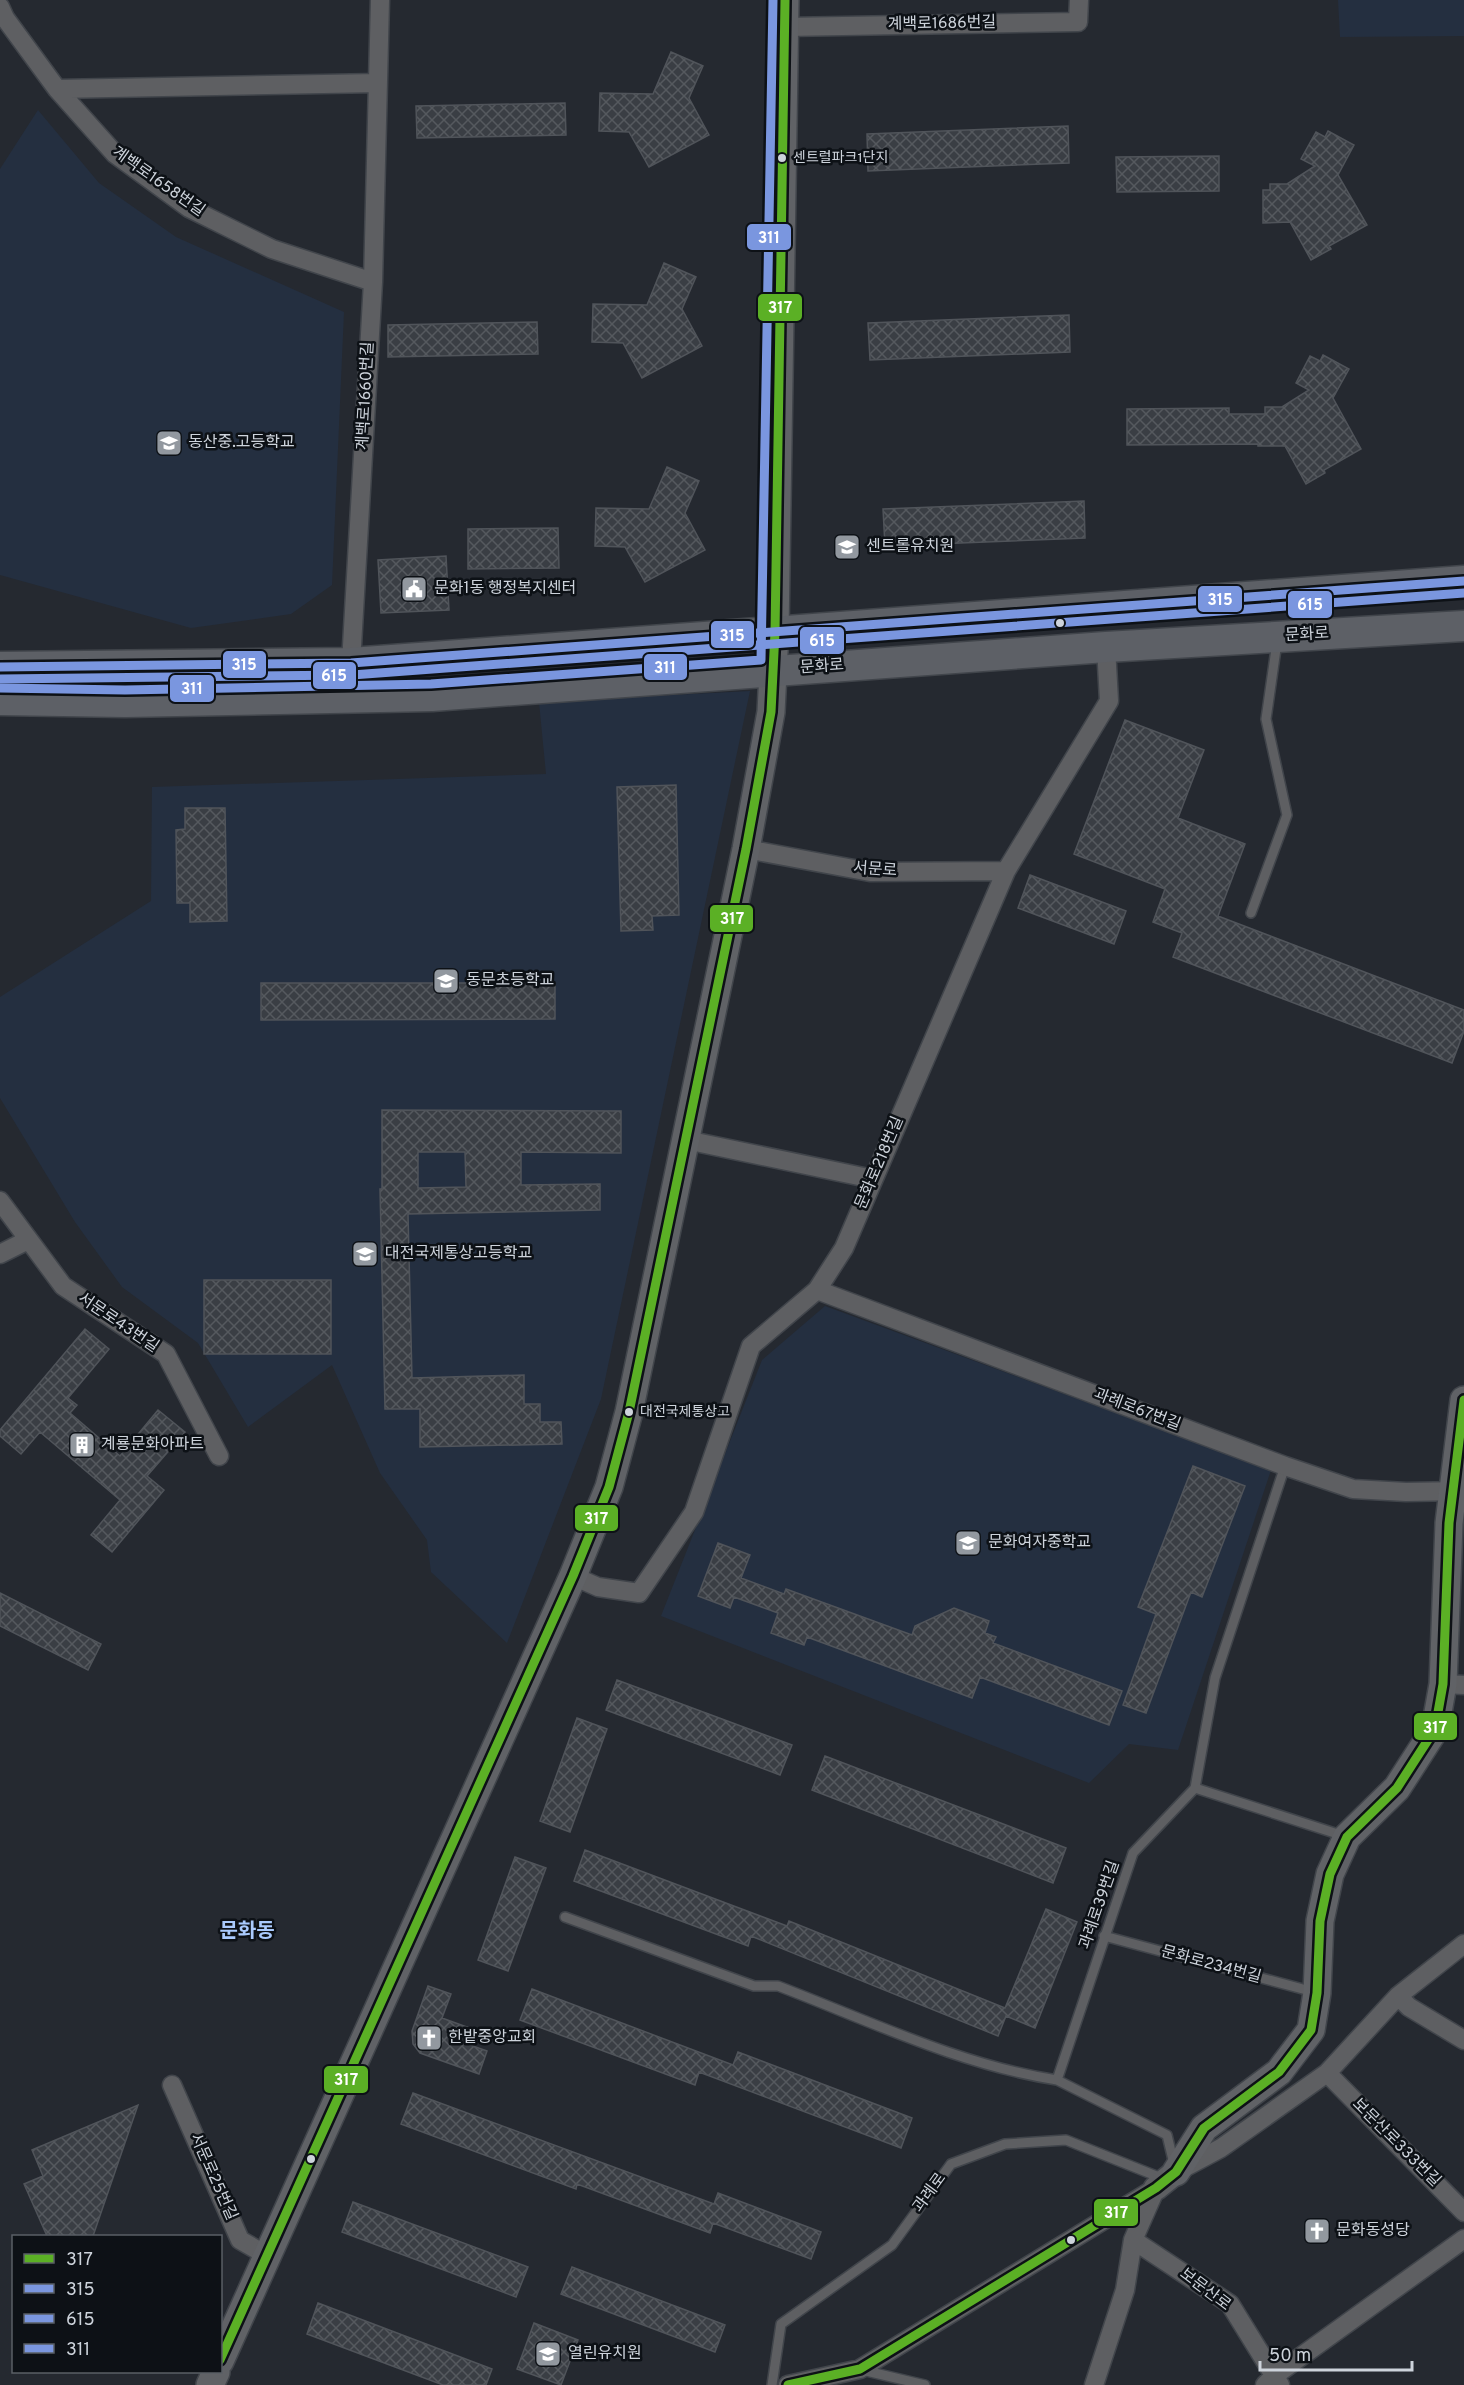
<svg xmlns="http://www.w3.org/2000/svg" width="1464" height="2385" font-family="Overpass,'Noto Sans KR',sans-serif">
  <style>
    .built { fill: #242f40 }
    .building { fill: url(#building-cross-hatch); stroke: #50545a; stroke-width: 1.5; fill-rule: evenodd }
    .lines { fill: none; stroke-linecap: round; stroke-linejoin: round }
    .service-casing { stroke: #41454b; stroke-width: 12 }
    .minor-casing { stroke: #41454b; stroke-width: 21 }
    .tertiary-casing { stroke: #41454b; stroke-width: 27 }
    .secondary-casing { stroke: #41454b; stroke-width: 30 }
    .primary-casing { stroke: #41454b; stroke-width: 33 }
    .service { stroke: #5e5f62; stroke-width: 9 }
    .minor { stroke: #5e5f62; stroke-width: 18 }
    .tertiary { stroke: #5e5f62; stroke-width: 24 }
    .secondary { stroke: #606266; stroke-width: 27 }
    .primary { stroke: #5d6066; stroke-width: 30 }
    .bus-1-casing { stroke: #0d1116; stroke-width: 14 }
    .bus-2-casing { stroke: #0d1116; stroke-width: 14 }
    .bus-3-casing { stroke: #0d1116; stroke-width: 14 }
    .bus-4-casing { stroke: #0d1116; stroke-width: 14 }
    .bus-1 { stroke: #5bb025; stroke-width: 9 }
    .bus-2 { stroke: #7a96df; stroke-width: 9 }
    .bus-3 { stroke: #7a96df; stroke-width: 9 }
    .bus-4 { stroke: #7a96df; stroke-width: 9 }
    .bus-dot { fill: #cdd3db; stroke: #0d1116; stroke-width: 2 }
    .labels { text-anchor: middle; dominant-baseline: central; stroke-width: 5; stroke-linejoin: round; paint-order: stroke }
    .bus-label { font-size: 14px; fill: #cdd3db; stroke: #0d1116; text-anchor: start }
    .street-label { font-size: 16px; fill: #cdd3db; stroke: #0d1116 }
    .poi-label { font-size: 16px; fill: #cdd3db; stroke: #0d1116; text-anchor: start }
    .quarter-label { font-size: 20px; font-weight: bold; fill: #aacafd; stroke: #0d1116 }
    .line-badge { stroke: #0d1116; stroke-width: 2 }
    .badge-label { font-size: 16px; text-anchor: middle; font-weight: bold; fill: #fff }
  </style>
  <defs>
    <pattern id="building-cross-hatch" width="8" height="8" patternUnits="userSpaceOnUse" patternTransform="scale(1.5)"><rect width="8" height="8" fill="#3a3e44"/><path d="M0 0l8 8M0 8l8-8" fill="none" stroke="#55595e"/></pattern>
  </defs>
  <rect width="100%" height="100%" fill="#252930"/>
  <path class="built" d="M1338,0H1464V36L1340,37Z
    M38,110L99,183L176,237L344,312L332,585L291,614L191,628L0,575V169Z
    M750,691L601,1399L507,1643L431,1572L427,1540L380,1473L332,1365L248,1427L198,1343L122,1287L75,1222L0,1098V997L151,901L152,787L546,774L539,702Z
    M825,1306L1271,1470L1178,1750L1129,1744L1089,1783L661,1616L762,1360Z"/>
  <path class="building" d="M671,52L703,66L689,98L709,135L649,167L629,132L599,131L600,93L653,94Z
    M565,103L566,135L417,138L416,106Z
    M1068,126L1069,163L868,171L867,134Z
    M1328,131L1354,145L1338,175L1367,225L1329,246L1331,249L1311,260L1290,222L1263,223V190H1270V184H1287L1315,166L1301,159L1316,132L1325,137Z
    M1219,156V191L1117,192L1116,157Z
    M664,263L696,277L682,309L702,346L642,378L623,343L592,342L593,304L647,305Z
    M1069,315L1070,352L870,360L868,323Z
    M537,322L538,354L388,357V325Z
    M1323,355L1349,369L1333,398L1361,449L1324,470L1325,473L1306,484L1285,446H1258V444L1127,445V409L1229,408V414H1265V407H1282L1309,390L1296,383L1310,356L1320,361Z
    M667,467L699,481L685,513L705,550L645,582L625,547L595,546L596,508L649,509Z
    M1084,501L1085,538L885,546L883,509Z
    M558,528L559,568L468,569V529Z
    M446,556L449,610L381,613L378,560Z
    M1125,720L1204,750L1178,818L1245,844L1218,916L1464,1010V1031L1452,1063L1173,957L1182,933L1153,922L1165,889L1074,854Z
    M676,785L679,915L652,916L653,930L621,931L617,787Z
    M185,808H225L227,921L190,922V903H177L176,830L185,829Z
    M1030,875L1126,911L1114,944L1018,908Z
    M261,983H555V1019L261,1020Z
    M382,1110L621,1111V1153L521,1152V1185L600,1184V1210L408,1214L412,1378L524,1375V1404H540V1422H561L562,1444L420,1447V1409H385L380,1189H382ZM418,1152H465L466,1187L418,1188Z
    M204,1280H331V1354H204Z
    M85,1329L109,1349L68,1398L77,1405L70,1413L120,1456L158,1410L185,1432L147,1476L164,1490L112,1552L91,1535L120,1500L40,1432L21,1454L0,1436V1430Z
    M1193,1466L1245,1486L1202,1597L1191,1592L1146,1713L1123,1705L1156,1614L1138,1607Z
    M718,1543L750,1555L741,1578L784,1594L786,1589L912,1635L915,1626L954,1608L989,1621L985,1633L996,1637L993,1643L1122,1691L1109,1725L980,1677L972,1698L807,1637L804,1645L771,1633L778,1613L734,1597L730,1608L698,1596Z
    M0,1593L101,1644L88,1670L0,1626Z
    M617,1680L792,1745L780,1775L606,1710Z
    M577,1718L607,1729L570,1832L540,1821Z
    M825,1756L1066,1848L1053,1883L812,1790Z
    M585,1850L787,1926L789,1921L1005,2008L1046,1909L1077,1922L1035,2028L1006,2016L998,2036L751,1936L748,1946L574,1881Z
    M515,1857L546,1868L508,1971L478,1960Z
    M428,1986L451,1994L442,2018L475,2030L470,2045L487,2051L479,2074L420,2053L413,2044L412,2031Z
    M532,1989L733,2065L738,2052L912,2118L901,2148L699,2072L695,2085L520,2020Z
    M413,2093L714,2204L718,2193L821,2232L811,2259L713,2223L710,2233L577,2184L576,2189L401,2124Z
    M138,2105L93,2236H47L24,2184L43,2176L32,2150Z
    M353,2202L528,2267L516,2297L342,2232Z
    M572,2267L725,2325L715,2352L561,2294Z
    M318,2303L492,2369L486,2385H443L307,2334Z
    M534,2323L578,2340L561,2385L517,2369Z"/>
  <g class="lines">
    <defs>
      <path id="service" d="M1251,913L1287,815L1266,719L1277,642
        M1195,1788L1344,1836
        M565,1917L754,1986H778C867,2020 963,2066 1057,2080
        M1104,1936L1314,1992
        M1174,2164L1167,2135L1057,2080L1133,1853L1195,1788L1215,1678L1285,1466
        M862,2370L925,2385
        M772,2385L781,2324L892,2245L951,2164L1005,2144L1066,2140L1164,2179"/>
      <path id="minor" d="M0,7L5,18L57,89L115,154L189,208L272,249L373,282
        M785,27L1078,22L1079,0
        M57,89L378,83
        M323,699L351,663L373,282L380,0
        M746,849L870,872L1006,871
        M686,1140L873,1179
        M0,1201L63,1286L166,1354L219,1456
        M0,1254L28,1240
        M817,1290L1285,1466L1353,1489L1406,1492L1462,1491
        M573,1576L598,1587L639,1593L694,1512L751,1346L817,1290L844,1248L1006,871L1109,701L1106,647
        M1443,1684L1464,1685
        M1398,1996L1409,2007L1464,2040
        M1327,2073L1464,2212
        M172,2085L240,2240L268,2256
        M1178,2171L1221,2148L1327,2073L1398,1996L1464,1944
        M1133,2240L1230,2304L1280,2385
        M788,2385L860,2369L1156,2188
        M1094,2385L1125,2290L1133,2240L1156,2188
        M1265,2385L1274,2376L1464,2239"/>
      <path id="tertiary" d="M1156,2188L1176,2172"/>
      <path id="secondary" d="M1176,2172L1204,2128L1279,2072L1311,2030L1317,1993L1320,1921L1330,1874L1347,1837L1397,1788L1435,1729L1443,1684L1449,1523L1464,1400
        M220,2361L573,1576L609,1487L629,1412L746,849L771,712L775,632L785,0
        M210,2385L216,2372"/>
      <path id="primary" d="M0,667L351,663L1464,581
        M0,700L125,702L432,696L1106,647L1464,626"/>
    </defs>
    <use href="#service" class="service-casing"/>
    <use href="#minor" class="minor-casing"/>
    <use href="#tertiary" class="tertiary-casing"/>
    <use href="#secondary" class="secondary-casing"/>
    <use href="#primary" class="primary-casing"/>
    <use href="#service" class="service"/>
    <use href="#minor" class="minor"/>
    <use href="#tertiary" class="tertiary"/>
    <use href="#secondary" class="secondary"/>
    <use href="#primary" class="primary"/>
    <defs>
      <path id="bus-1" d="M220,2360L573,1576L609,1487L629,1412L746,849L771,712L775,632L785,0
        M788,2385L860,2369L1156,2188L1176,2172L1204,2128L1279,2072L1311,2030L1317,1993L1320,1921L1330,1874L1347,1837L1397,1788L1435,1729L1443,1684L1449,1523L1464,1400"/>
      <path id="bus-2" d="M0,667L351,663L1464,581"/>
      <path id="bus-3" d="M0,679L352,675L1464,593"/>
      <path id="bus-4" d="M0,688L125,690L431,684L761,660L773,0"/>
    </defs>
    <use href="#bus-1" class="bus-1-casing"/>
    <use href="#bus-2" class="bus-2-casing"/>
    <use href="#bus-3" class="bus-3-casing"/>
    <use href="#bus-4" class="bus-4-casing"/>
    <use href="#bus-1" class="bus-1"/>
    <use href="#bus-2" class="bus-2"/>
    <use href="#bus-3" class="bus-3"/>
    <use href="#bus-4" class="bus-4"/>
  </g>
  <defs>
    <symbol id="school-square" viewBox="-11 -11 22 22"><rect x="-9" y="-9" width="18" height="18" rx="4" fill="#92989f" stroke="#0d1116"/><path d="M0-5L7-2L0 1L-7-2ZM-4 1L0 2.5L4 1V4Q0 6-4 4Z" fill="#fff"/></symbol>
    <symbol id="civic-square" viewBox="-11 -11 22 22"><rect x="-9" y="-9" width="18" height="18" rx="4" fill="#92989f" stroke="#0d1116"/><path d="M-.6-6.5H3V-4.5H.6V-3L4-1V1h2V6H-6V1h2V-1L-.6-3ZM-1.2 2.5V6h2.4V2.5Z" fill="#fff"/></symbol>
    <symbol id="building-square" viewBox="-11 -11 22 22"><rect x="-9" y="-9" width="18" height="18" rx="4" fill="#92989f" stroke="#0d1116"/><path d="M-4-6H4V6H1V3H-1V6H-4ZM-2.5-4.3h1.7v1.8h-1.7ZM.8-4.3h1.7v1.8H.8ZM-2.5-1h1.7V.8h-1.7ZM.8-1h1.7V.8H.8Z" fill="#fff"/></symbol>
    <symbol id="church-square" viewBox="-11 -11 22 22"><rect x="-9" y="-9" width="18" height="18" rx="4" fill="#92989f" stroke="#0d1116"/><path d="M-1.2-6h2.4v3.5h3.3v2.4h-3.3V6h-2.4V-.1h-3.3v-2.4h3.3Z" fill="#fff"/></symbol>
  </defs>
  <g fill-rule="evenodd">
    <use href="#school-square" x="154" y="428" width="30" height="30"/>
    <use href="#school-square" x="832" y="532" width="30" height="30"/>
    <use href="#civic-square" x="399" y="574" width="30" height="30"/>
    <use href="#school-square" x="431" y="966" width="30" height="30"/>
    <use href="#school-square" x="350" y="1239" width="30" height="30"/>
    <use href="#building-square" x="67" y="1430" width="30" height="30"/>
    <use href="#school-square" x="953" y="1528" width="30" height="30"/>
    <use href="#church-square" x="414" y="2023" width="30" height="30"/>
    <use href="#church-square" x="1302" y="2216" width="30" height="30"/>
    <use href="#school-square" x="533" y="2339" width="30" height="30"/>
  </g>
  <g class="bus-dot">
    <circle cx="782" cy="158" r="5"/>
    <circle cx="1060" cy="623" r="5"/>
    <circle cx="629" cy="1412" r="5"/>
    <circle cx="311" cy="2159" r="5"/>
    <circle cx="1071" cy="2240" r="5"/>
  </g>
  <g class="labels">
    <g class="bus-label">
      <text x="793" y="158">센트럴파크1단지</text>
      <text x="640" y="1412">대전국제통상고</text>
    </g>
    <g class="street-label">
      <text transform="translate(942 24) rotate(-1)">계백로1686번길</text>
      <text transform="translate(158 182) rotate(35)">계백로1658번길</text>
      <text transform="translate(366 396) rotate(-87)">계백로1660번길</text>
      <text transform="translate(1307 635) rotate(-3)">문화로</text>
      <text transform="translate(822 667) rotate(-4)">문화로</text>
      <text transform="translate(875 870) rotate(4)">서문로</text>
      <text transform="translate(880 1163) rotate(-67)">문화로218번길</text>
      <text transform="translate(118 1323) rotate(34)">서문로43번길</text>
      <text transform="translate(1137 1410) rotate(21)">과례로67번길</text>
      <text transform="translate(1100 1905) rotate(-71)">과례로39번길</text>
      <text transform="translate(1211 1965) rotate(15)">문화로234번길</text>
      <text transform="translate(1396 2143) rotate(45)">보문산로333번길</text>
      <text transform="translate(213 2177) rotate(66)">서문로25번길</text>
      <text transform="translate(930 2193) rotate(-54)">과례로</text>
      <text transform="translate(1205 2290) rotate(37)">보문산로</text>
    </g>
    <g class="poi-label">
      <text x="188" y="443">동산중.고등학교</text>
      <text x="866" y="547">센트롤유치원</text>
      <text x="434" y="589">문화1동 행정복지센터</text>
      <text x="466" y="981">동문초등학교</text>
      <text x="385" y="1254">대전국제통상고등학교</text>
      <text x="101" y="1445">계룡문화아파트</text>
      <text x="988" y="1543">문화여자중학교</text>
      <text x="448" y="2038">한밭중앙교회</text>
      <text x="1336" y="2231">문화동성당</text>
      <text x="568" y="2354">열린유치원</text>
    </g>
    <g class="quarter-label">
      <text x="247" y="1932">문화동</text>
    </g>
  </g>
  <g class="line-badge">
    <rect x="746" y="223" width="46" height="28" rx="6" fill="#7a96df"/>
    <rect x="757" y="293" width="46" height="29" rx="6" fill="#5bb025"/>
    <rect x="1197" y="585" width="46" height="28" rx="6" fill="#7a96df"/>
    <rect x="1287" y="590" width="46" height="29" rx="6" fill="#7a96df"/>
    <rect x="710" y="620" width="45" height="29" rx="6" fill="#7a96df"/>
    <rect x="799" y="626" width="46" height="29" rx="6" fill="#7a96df"/>
    <rect x="222" y="650" width="45" height="29" rx="6" fill="#7a96df"/>
    <rect x="643" y="653" width="45" height="28" rx="6" fill="#7a96df"/>
    <rect x="312" y="661" width="45" height="29" rx="6" fill="#7a96df"/>
    <rect x="169" y="674" width="46" height="29" rx="6" fill="#7a96df"/>
    <rect x="709" y="904" width="45" height="29" rx="6" fill="#5bb025"/>
    <rect x="574" y="1504" width="45" height="28" rx="6" fill="#5bb025"/>
    <rect x="1413" y="1712" width="45" height="29" rx="6" fill="#5bb025"/>
    <rect x="323" y="2065" width="46" height="29" rx="6" fill="#5bb025"/>
    <rect x="1093" y="2198" width="46" height="29" rx="6" fill="#5bb025"/>
  </g>
  <g class="badge-label">
    <text x="769" y="243">311</text>
    <text x="780" y="313">317</text>
    <text x="1220" y="605">315</text>
    <text x="1310" y="610">615</text>
    <text x="732" y="641">315</text>
    <text x="822" y="646">615</text>
    <text x="244" y="670">315</text>
    <text x="665" y="673">311</text>
    <text x="334" y="681">615</text>
    <text x="192" y="694">311</text>
    <text x="732" y="924">317</text>
    <text x="596" y="1524">317</text>
    <text x="1435" y="1733">317</text>
    <text x="346" y="2085">317</text>
    <text x="1116" y="2218">317</text>
  </g>
  <rect x="12" y="2235" width="210" height="138" fill="#0d1116" stroke="#5a5f65" stroke-width="1.5"/>
  <rect x="24" y="2254" width="30" height="9" fill="#5bb025" stroke="#5a5f65" stroke-width="1.5"/>
  <text x="66" y="2265" font-size="18" fill="#cdd3db">317</text>
  <rect x="24" y="2284" width="30" height="9" fill="#7a96df" stroke="#5a5f65" stroke-width="1.5"/>
  <text x="66" y="2295" font-size="18" fill="#cdd3db">315</text>
  <rect x="24" y="2314" width="30" height="9" fill="#7a96df" stroke="#5a5f65" stroke-width="1.5"/>
  <text x="66" y="2325" font-size="18" fill="#cdd3db">615</text>
  <rect x="24" y="2344" width="30" height="9" fill="#7a96df" stroke="#5a5f65" stroke-width="1.5"/>
  <text x="66" y="2355" font-size="18" fill="#cdd3db">311</text>
  <path d="M1260 2361v9h152v-9" fill="none" stroke="#cdd3db" stroke-width="3"/>
  <text x="1269" y="2361" font-size="18" fill="#cdd3db" stroke="#0d1116" stroke-width="4.5" paint-order="stroke">50 m</text>
</svg>
